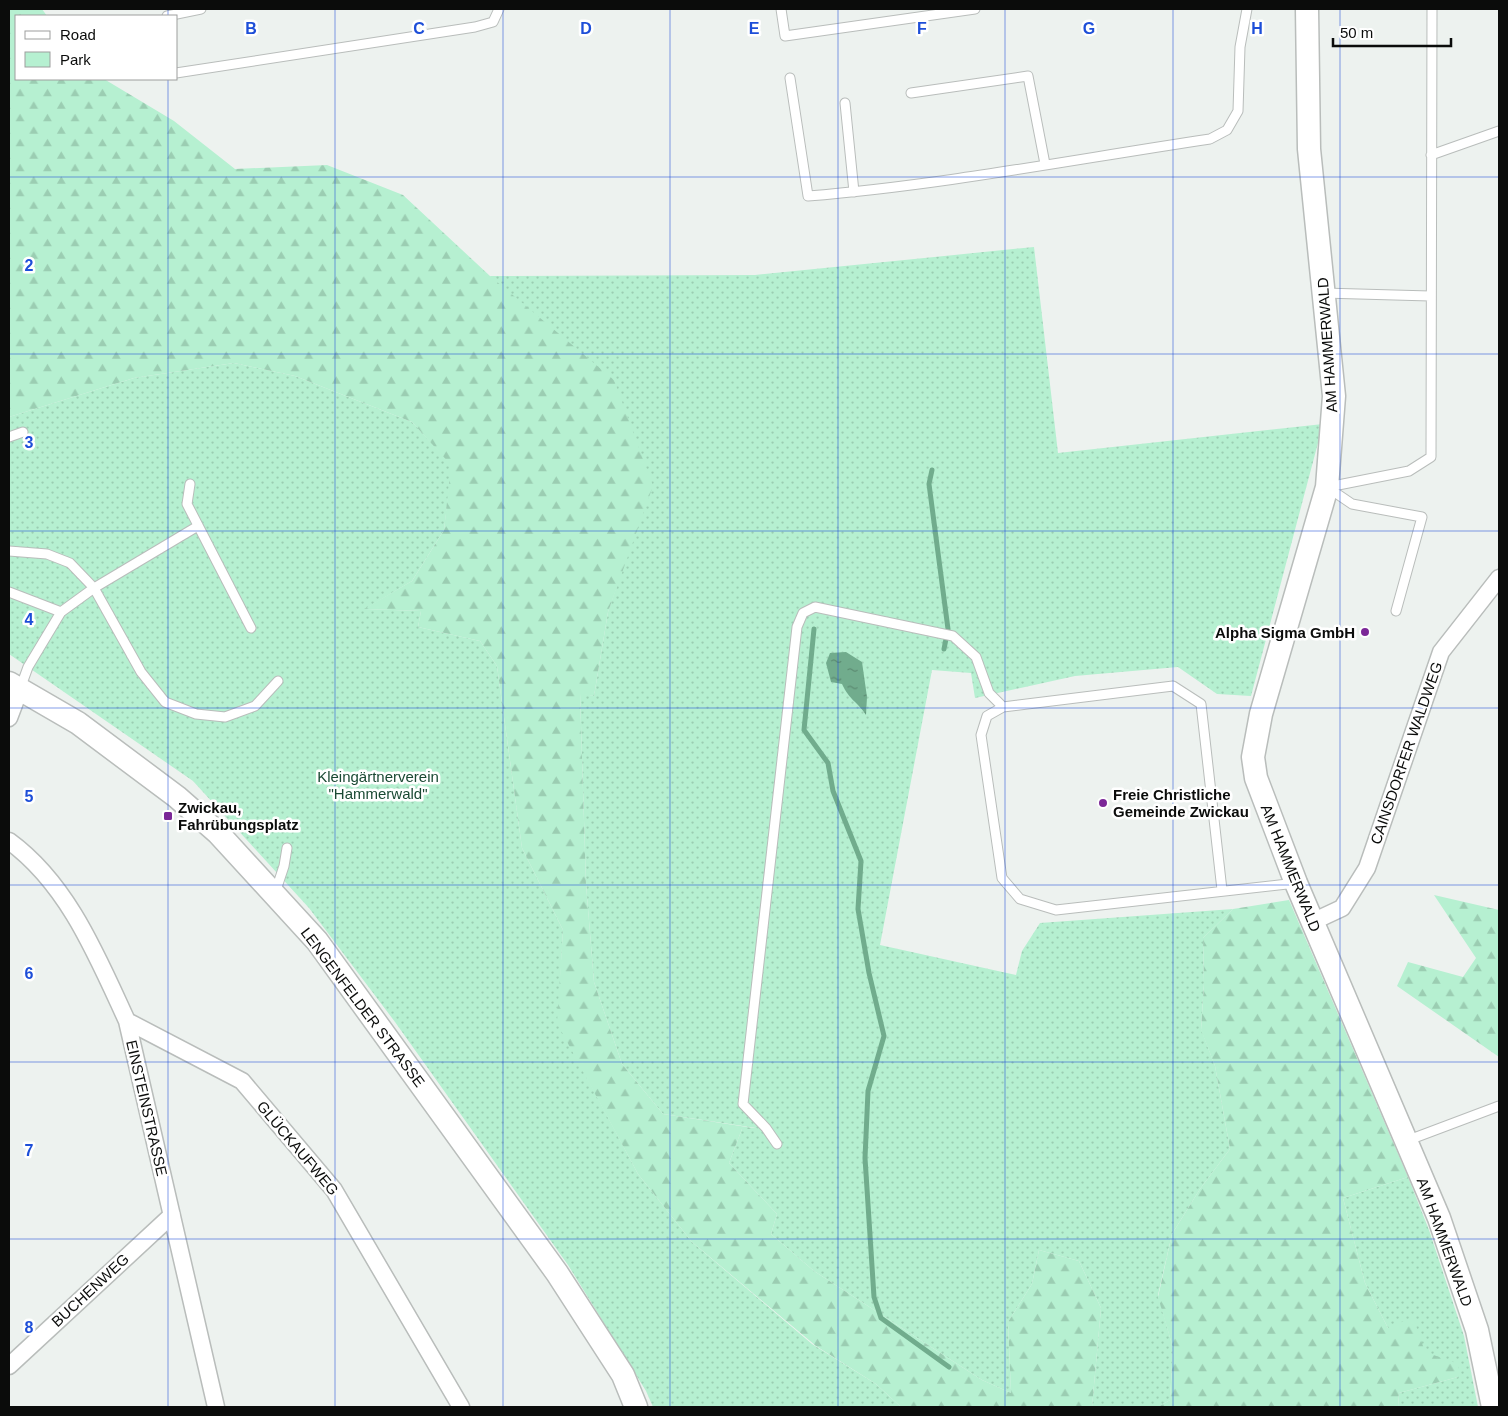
<svg xmlns="http://www.w3.org/2000/svg" width="1508" height="1416" font-family="Arial,sans-serif">
  <style>
    .green { fill: url(#green-dots) }
    .forest { fill: url(#forest-firs) }
    .water { fill: url(#water-ripples) }
    .lines { fill: none; stroke-linecap: round; stroke-linejoin: round }
    .stream { stroke: #71ac8d; stroke-width: 5 }
    .service-casing { stroke: #b9bdbb; stroke-width: 11 }
    .minor-casing { stroke: #b9bdbb; stroke-width: 19 }
    .secondary-casing { stroke: #b9bdbb; stroke-width: 25 }
    .service { stroke: #fff; stroke-width: 9 }
    .minor { stroke: #fff; stroke-width: 16 }
    .secondary { stroke: #fff; stroke-width: 22 }
    .grid { fill: none; stroke: #1d4ed8; stroke-width: 1; stroke-opacity: 0.55 }
    .poi-dot { fill: #7b2797; stroke: #fff; stroke-width: 2 }
    .labels { text-anchor: middle; dominant-baseline: central; stroke-width: 5; stroke-linejoin: round; paint-order: stroke }
    .street-label { font-size: 15px; fill: #0b0c0b; stroke: #fff }
    .poi-label { font-size: 15px; font-weight: bold; fill: #0b0c0b; stroke: #fff; text-anchor: start }
    .park-label { font-size: 15px; fill: #1a4933; stroke: #fff }
    .grid-label { font-size: 16px; text-anchor: middle; font-weight: bold; fill: #1d4ed8; stroke: #fff; stroke-width: 5; stroke-linejoin: round; paint-order: stroke }
  </style>
  <defs>
    <pattern id="green-dots" width="8" height="8" patternUnits="userSpaceOnUse" patternTransform="scale(1.25)"><rect width="8" height="8" fill="#b6f0d1"/><path d="M2 2h.1M6 6h.1" fill="none" stroke="#9bcdb2" stroke-width="1.8" stroke-linecap="round"/></pattern>
    <pattern id="forest-firs" width="22" height="20" patternUnits="userSpaceOnUse" patternTransform="scale(1.25)"><rect width="22" height="20" fill="#b6f0d1"/><path d="M5 1l3.5 6h-7zM16 11l3.5 6h-7z" fill="#9bcdb2"/></pattern>
    <pattern id="water-ripples" width="26" height="14" patternUnits="userSpaceOnUse" patternTransform="scale(1.25)"><rect width="26" height="14" fill="#71ac8d"/><path d="M2 4q2-2 4 0t4 0M15 11q2-2 4 0t4 0" fill="none" stroke="#5b8a71"/></pattern>
  </defs>
  <rect width="100%" height="100%" fill="#edf2ef"/>
  <path class="green" d="M1034,247L1058,453L1323,424L1251,696L1217,694L1178,667L1075,676L975,698L971,673L932,670L880,945L1016,975L1022,951L1040,923L1233,909L1203,938L1204,983L1201,1029L1215,1066L1230,1149L1200,1189L1172,1234L1158,1295L1173,1348L1170,1400L1158,1407H1092L1101,1308L1079,1261L1039,1250L1032,1284L1008,1322L1011,1393L982,1380L814,1271L771,1234L777,1214L729,1163L742,1129L756,1128L663,1114L622,1064L594,982L586,884L580,693L594,696L608,612L627,555L490,276L755,275Z
    M234,363L295,376L412,422L452,465L444,530L412,581L365,609L421,611L418,627L480,641L497,666L522,848L563,930L558,1023L638,1174L692,1242L812,1344L876,1384L901,1407H653L646,1391L568,1265L395,1022L309,908L193,781L9,654V417L134,378Z
    M1408,1177L1429,1230L1464,1336L1478,1407H1398L1399,1393L1458,1377L1388,1328L1365,1283L1343,1198Z"/>
  <path class="forest" d="M9,9H42L47,16H16V79H104L174,121L235,169L327,165L403,195L490,276L614,380L653,486L608,612L594,696L580,694L586,884L594,982L622,1064L663,1114L760,1129H742L729,1163L777,1214L771,1234L814,1271L982,1380L1011,1393L1008,1322L1032,1284L1039,1250L1079,1261L1101,1308L1092,1407H901L876,1384L816,1346L692,1242L638,1174L557,1023L563,930L522,848L497,666L480,641L418,627L421,611L364,609L412,581L444,530L451,465L412,422L295,376L234,363L134,378L9,417Z
    M1434,895L1499,910V1057L1397,986L1408,962L1463,977L1476,958Z
    M1289,900L1408,1177L1343,1198L1365,1283L1388,1328L1413,1317L1425,1352L1459,1364L1458,1377L1399,1393L1398,1407H1158L1170,1400L1173,1348L1158,1297L1172,1234L1200,1189L1230,1149L1215,1066L1201,1030L1204,983L1203,938L1233,909Z"/>
  <path class="water" d="M846,652L862,662L867,697L866,715C857,701 850,701 842,684L831,682L826,663L830,653Z"/>
  <g class="lines">
    <path class="stream" d="M932,470L929,484L948,629
      M814,629L804,730L828,763L833,791L861,861L858,909L869,973L884,1036L868,1091L865,1158L874,1297L881,1318L949,1367
      M944,649L946,639"/>
    <defs>
      <path id="service" d="M781,9L785,36L975,9
        M167,16L201,9
        M176,73L475,27L493,22L499,9
        M790,78L808,196C942,185 1076,159 1210,139L1227,130L1238,111L1240,47L1247,9
        M911,93L1028,76L1045,164
        M845,103L854,192
        M1431,155L1499,131
        M1323,293L1430,296
        M9,437L23,432
        M190,484L187,504L251,628
        M1327,487L1352,504L1422,517L1396,611
        M1328,487L1409,471L1431,457L1432,9
        M9,551L47,554L70,563L94,588L141,672L165,702L196,714L225,717L255,706L278,681
        M9,592L61,612
        M20,689L28,667L61,612L94,588L198,526
        M1222,890L1201,704L1173,686L1003,707L987,716L981,735L1002,878L1020,899L1056,910L1296,883
        M275,893L284,866L287,848
        M1406,1141L1499,1106
        M777,1144L766,1128L743,1104L797,627L803,613L815,607L953,636L976,657L989,693L1003,707"/>
      <path id="minor" d="M9,718L20,689
        M9,841C68,884 97,956 127,1021L216,1407
        M1312,922L1342,908L1367,868L1441,652L1499,578
        M127,1021L242,1081L334,1190L461,1407
        M9,1366L172,1215"/>
      <path id="secondary" d="M1307,9L1309,149L1334,396L1327,487L1261,714L1253,757L1256,778L1296,883L1439,1218L1477,1330L1493,1407
        M9,683L78,723L177,797L218,833L317,941L557,1273L623,1375L636,1407"/>
    </defs>
    <use href="#service" class="service-casing"/>
    <use href="#minor" class="minor-casing"/>
    <use href="#secondary" class="secondary-casing"/>
    <use href="#service" class="service"/>
    <use href="#minor" class="minor"/>
    <use href="#secondary" class="secondary"/>
  </g>
  <path class="grid" d="M168,9V16M335,9V1407M503,9V1407M670,9V1407M838,9V1407M1005,9V1407M1173,9V1407M1340,9V1407M168,79V1407M9,177H1499M9,354H1499M9,531H1499M9,708H1499M9,885H1499M9,1062H1499M9,1239H1499"/>
  <g class="poi-dot">
    <circle cx="1365" cy="632" r="5"/>
    <circle cx="1103" cy="803" r="5"/>
    <rect x="163" y="811" width="10" height="10" rx="2.5"/>
  </g>
  <g class="labels">
    <g class="street-label">
      <text transform="translate(1327 345) rotate(-94)">AM HAMMERWALD</text>
      <text transform="translate(1406 753) rotate(-71)">CAINSDORFER WALDWEG</text>
      <text transform="translate(1291 868) rotate(68)">AM HAMMERWALD</text>
      <text transform="translate(363 1007) rotate(53)">LENGENFELDER STRASSE</text>
      <text transform="translate(147 1108) rotate(77)">EINSTEINSTRASSE</text>
      <text transform="translate(298 1148) rotate(50)">GLÜCKAUFWEG</text>
      <text transform="translate(1445 1242) rotate(70)">AM HAMMERWALD</text>
      <text transform="translate(90 1290) rotate(-43)">BUCHENWEG</text>
    </g>
    <g class="poi-label">
      <text x="1355" y="632" text-anchor="end">Alpha Sigma GmbH</text>
      <text x="1113" y="794">Freie Christliche<tspan x="1113" dy="17">Gemeinde Zwickau</tspan></text>
      <text x="178" y="807">Zwickau,<tspan x="178" dy="17">Fahrübungsplatz</tspan></text>
    </g>
    <g class="park-label">
      <text x="378" y="776">Kleingärtnerverein<tspan x="378" dy="17">"Hammerwald"</tspan></text>
    </g>
  </g>
  <g class="grid-label">
    <text x="251" y="34">B</text>
    <text x="419" y="34">C</text>
    <text x="586" y="34">D</text>
    <text x="754" y="34">E</text>
    <text x="922" y="34">F</text>
    <text x="1089" y="34">G</text>
    <text x="1257" y="34">H</text>
    <text x="29" y="271">2</text>
    <text x="29" y="448">3</text>
    <text x="29" y="625">4</text>
    <text x="29" y="802">5</text>
    <text x="29" y="979">6</text>
    <text x="29" y="1156">7</text>
    <text x="29" y="1333">8</text>
  </g>
  <rect width="1508" height="1416" fill="none" stroke="#0b0c0b" stroke-width="20"/>
  <rect x="15" y="15" width="162" height="65" fill="#ffffff" stroke="#9d9e9d"/>
  <rect x="25" y="31" width="25" height="8" fill="#ffffff" stroke="#9d9e9d"/>
  <text x="60" y="40" font-size="15" fill="#0b0c0b">Road</text>
  <rect x="25" y="52" width="25" height="15" fill="#b6f0d1" stroke="#9d9e9d"/>
  <text x="60" y="65" font-size="15" fill="#0b0c0b">Park</text>
  <path d="M1333 38v8h118v-8" fill="none" stroke="#0b0c0b" stroke-width="2.5"/>
  <text x="1340" y="38" font-size="15" fill="#0b0c0b" stroke="#ffffff" stroke-width="4" paint-order="stroke">50 m</text>
</svg>
